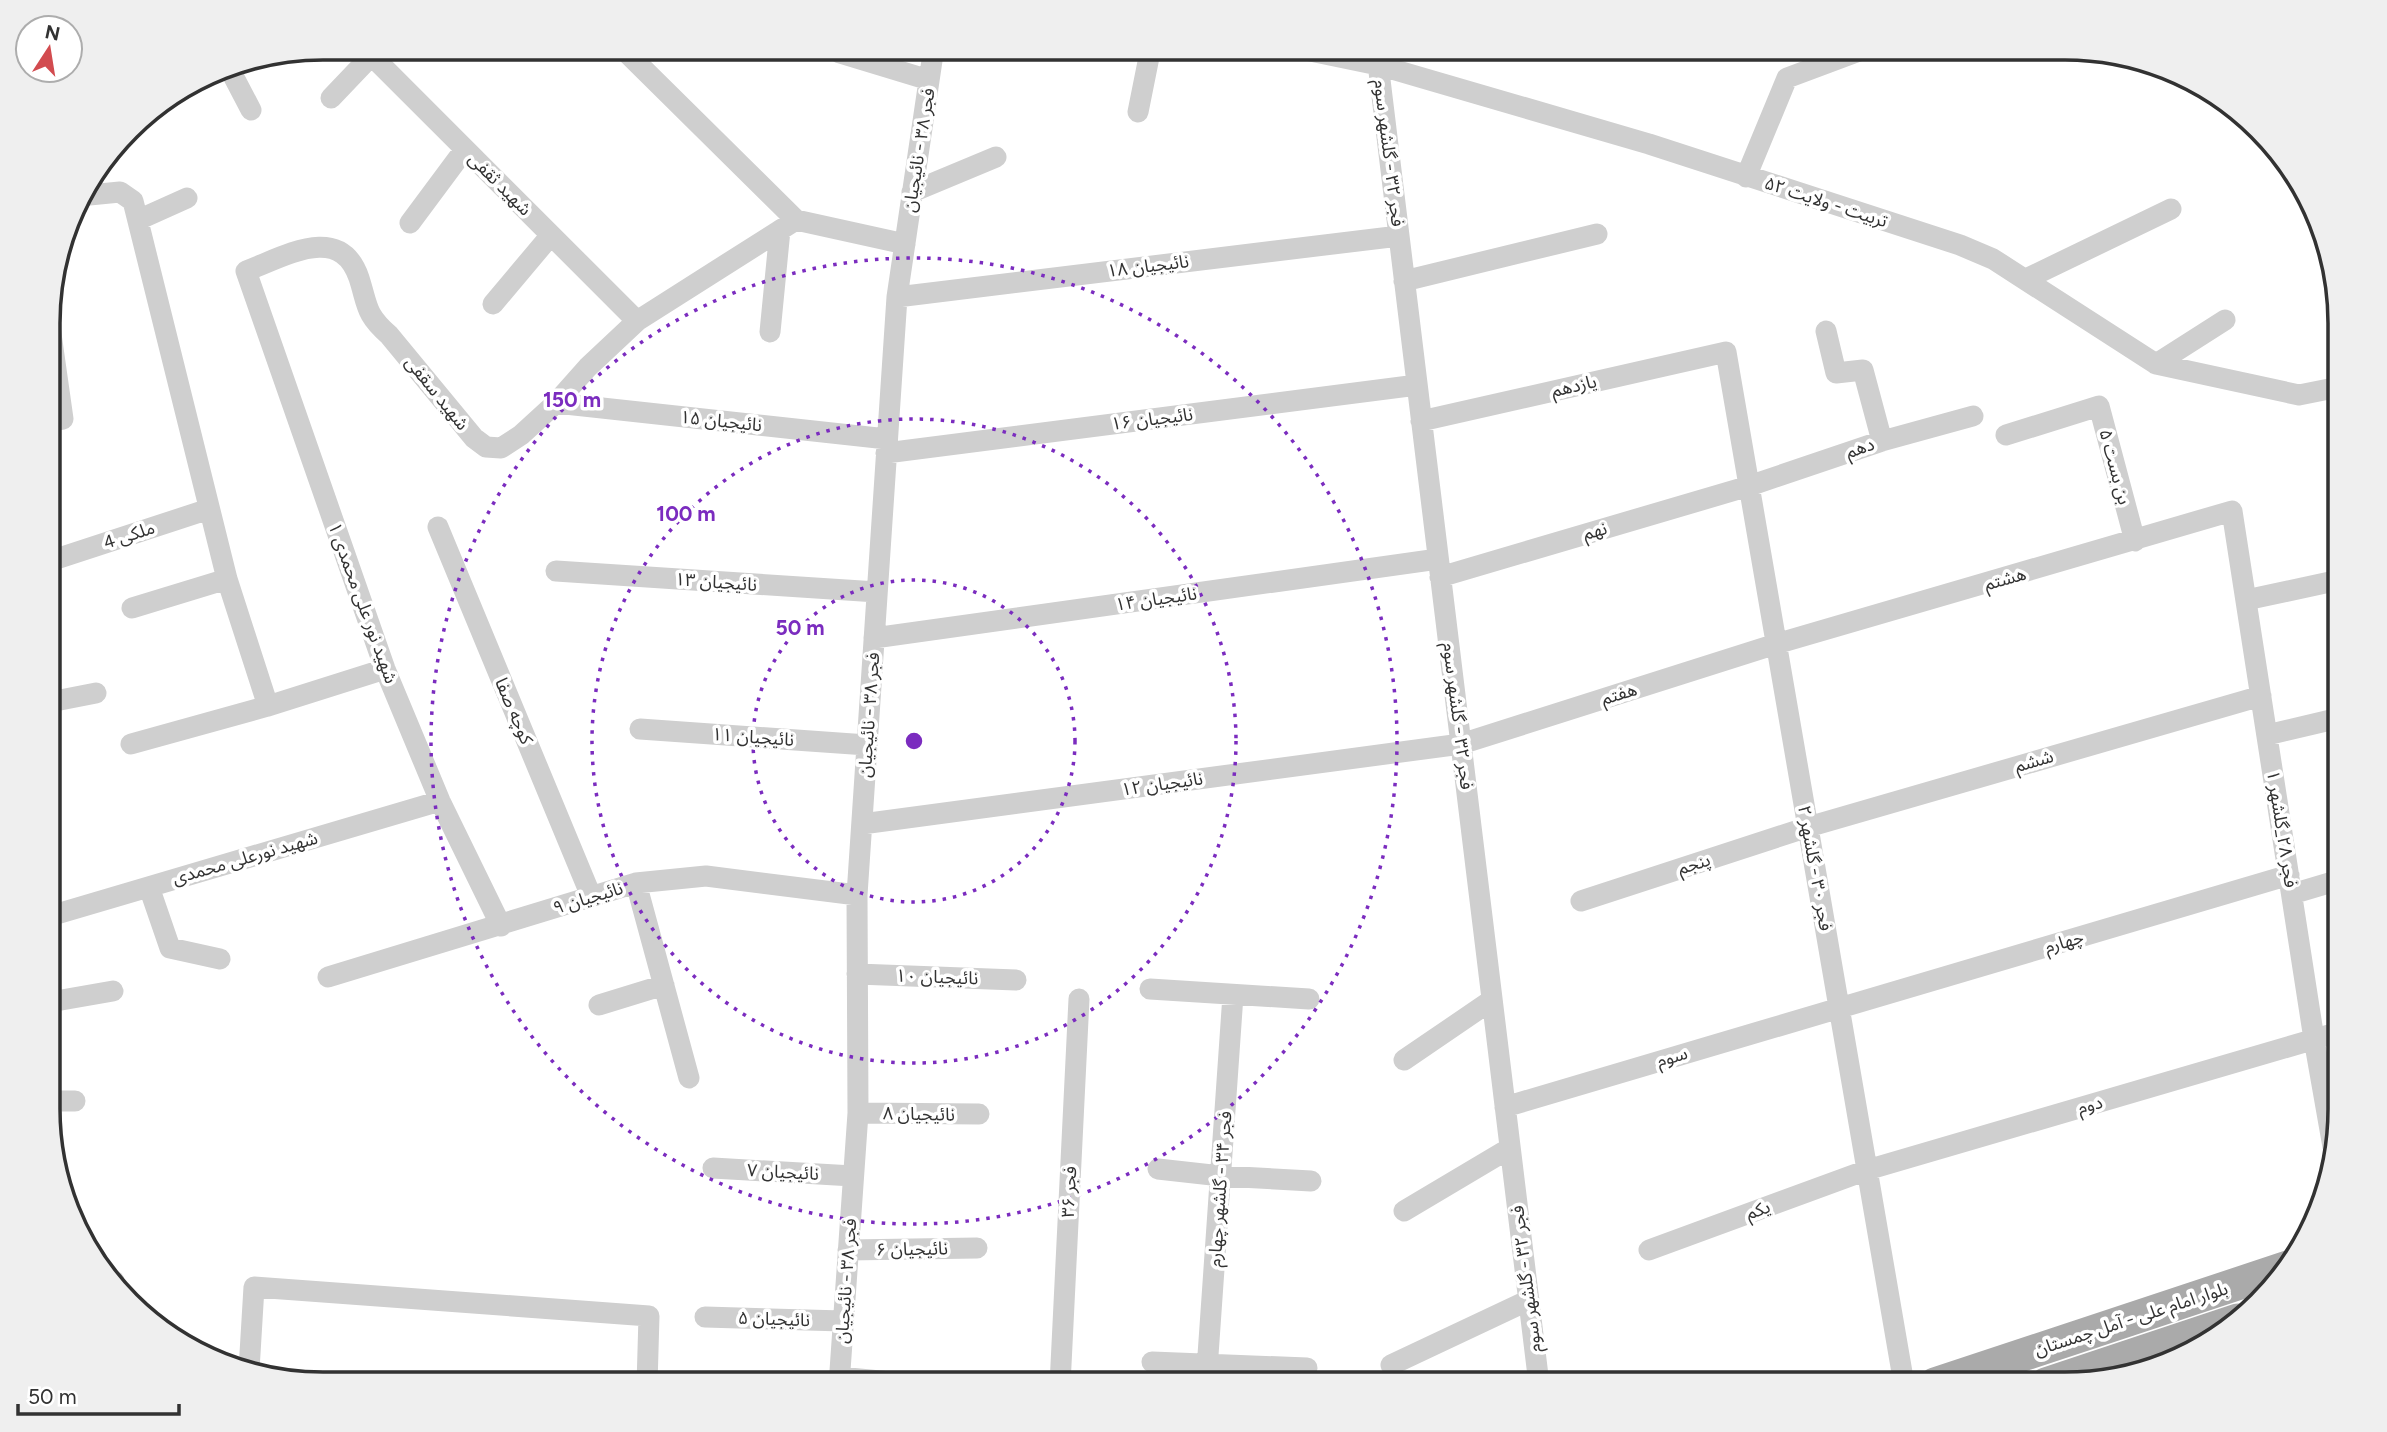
<svg xmlns="http://www.w3.org/2000/svg" width="2387" height="1432" font-family="Figtree,'Noto Sans Arabic',sans-serif">
  <style>
    .lines { fill: none; stroke-linecap: round; stroke-linejoin: round }
    .minor { stroke: #cfcfcf; stroke-width: 21 }
    .primary { stroke: #aaa; stroke-width: 33 }
    .ring { fill: none; stroke: #7b2cbf; stroke-width: 3.5; stroke-dasharray: 3.5 7 }
    .labels { text-anchor: middle; dominant-baseline: central; stroke-width: 7; stroke-linejoin: round; paint-order: stroke }
    .street-label { font-size: 18px; fill: #323232; stroke: #fff }
    .rim { fill: none; stroke: #323232; stroke-width: 3.5 }
    .centre { fill: #7b2cbf; stroke: #fff; stroke-width: 3.5 }
    .ring-label { font-size: 21px; text-anchor: middle; font-weight: bold; fill: #7b2cbf; stroke: #fff; stroke-width: 7; stroke-linejoin: round; paint-order: stroke }
  </style>
  <rect width="100%" height="100%" fill="#fff"/>
  <g class="lines">
    <path class="minor" d="M363,47L637,321
      M621,47L796,220L905,244
      M832,47L840,53L929,80
      M1291,47L1378,65L1649,144L1960,245L1993,259L2156,364L2299,395L2339,387
      M1376,47L1539,1384
      M228,66L251,110
      M331,98L371,56
      M1138,112L1151,47
      M1746,177L1787,78L1870,47
      M912,192L996,157
      M79,196L120,192L133,201L227,579L268,706
      M138,220L187,198
      M410,223L465,149
      M2026,279L2171,209
      M1404,281L1597,234
      M897,297L1399,236
      M493,304L551,235
      M50,327L63,419L50,421
      M1826,331L1836,373L1863,370L1882,441
      M770,332L780,230
      M2156,364L2225,320
      M556,403L887,439
      M1421,421L1726,352L1904,1384
      M2006,435L2099,406L2135,541
      M886,453L1417,385
      M438,527L591,896
      M50,561L209,509
      M556,571L877,592
      M1440,577L1749,486L1882,441L1973,416
      M2246,600L2339,580
      M132,608L227,579
      M874,638L1438,559
      M50,702L96,693
      M640,729L867,745
      M2267,735L2339,718
      M131,744L268,706L385,669
      M862,824L1461,744L1776,644L2232,511L2314,1039L2333,1147
      M636,883L689,1078
      M149,887L170,948L220,959
      M2292,894L2339,880
      M1581,901L1808,827L2261,696
      M50,916L440,801
      M501,926L440,801L385,669L246,271C284,257 340,222 359,278C368,306 365,314 389,335L474,438L486,447L501,448L521,435L556,403L588,367L637,321L796,220
      M857,974L1016,980
      M328,977L636,883L706,876L857,895
      M1150,989L1309,999
      M50,1002L113,991
      M599,1005L664,985
      M1404,1060L1492,1000
      M50,1101H75
      M1505,1107L2289,875
      M858,1113L979,1114
      M713,1168L853,1176
      M1158,1169L1221,1176L1311,1181
      M1404,1211L1510,1148
      M848,1250L977,1248
      M1649,1250L1867,1170L2339,1032
      M113,1281H114
      M705,1317L843,1321
      M1152,1362L1307,1368
      M1391,1365L1529,1300
      M249,1370L254,1287L649,1316L647,1385
      M839,1377L921,1385
      M1206,1384L1233,995
      M839,1385L858,1113L857,895L897,297L934,47
      M1060,1385L1079,999"/>
    <path class="primary" d="M1935,1384L2288,1267
      M2046,1384L2238,1320"/>
  </g>
  <g class="ring">
    <circle cx="914" cy="741" r="161"/>
    <circle cx="914" cy="741" r="322"/>
    <circle cx="914" cy="741" r="483"/>
  </g>
  <g class="labels">
    <g class="street-label">
      <text transform="translate(919 150) rotate(-81)">فجر ۳۸ - نائیجیان</text>
      <text transform="translate(1389 153) rotate(83)">فجر ۳۲ - گلشهر سوم</text>
      <text transform="translate(500 184) rotate(45)">شهید ثقفی</text>
      <text transform="translate(1826 202) rotate(18)">تربیت - ولایت ۵۲</text>
      <text transform="translate(1148 266) rotate(-7)">نائیجیان ۱۸</text>
      <text transform="translate(1574 386) rotate(-13)">یازدهم</text>
      <text transform="translate(437 393) rotate(51)">شهید سقفی</text>
      <text transform="translate(1152 419) rotate(-7)">نائیجیان ۱۶</text>
      <text transform="translate(721 421) rotate(6)">نائیجیان ۱۵</text>
      <text transform="translate(1860 448) rotate(-19)">دهم</text>
      <text transform="translate(2115 467) rotate(75)">بن بست ۵</text>
      <text transform="translate(1595 531) rotate(-16)">نهم</text>
      <text transform="translate(129 535) rotate(-18)">ملکی 4</text>
      <text transform="translate(2005 579) rotate(-16)">هشتم</text>
      <text transform="translate(716 582) rotate(4)">نائیجیان ۱۳</text>
      <text transform="translate(1156 599) rotate(-8)">نائیجیان ۱۴</text>
      <text transform="translate(363 603) rotate(70)">شهید نور علی محمدی ۱</text>
      <text transform="translate(1619 694) rotate(-17)">هفتم</text>
      <text transform="translate(514 711) rotate(67)">کوچه صفا</text>
      <text transform="translate(869 715) rotate(-86)">فجر ۳۸ - نائیجیان</text>
      <text transform="translate(1458 716) rotate(83)">فجر ۳۲ - گلشهر سوم</text>
      <text transform="translate(753 737) rotate(4)">نائیجیان ۱۱</text>
      <text transform="translate(2034 761) rotate(-16)">ششم</text>
      <text transform="translate(1162 784) rotate(-8)">نائیجیان ۱۲</text>
      <text transform="translate(2282 829) rotate(81)">فجر ۲۸_گلشهر ۱</text>
      <text transform="translate(245 858) rotate(-16)">شهید نورعلی محمدی</text>
      <text transform="translate(1694 864) rotate(-18)">پنجم</text>
      <text transform="translate(1815 868) rotate(80)">فجر ۳۰ - گلشهر ۲</text>
      <text transform="translate(588 898) rotate(-17)">نائیجیان ۹</text>
      <text transform="translate(2064 942) rotate(-16)">چهارم</text>
      <text transform="translate(937 977) rotate(2)">نائیجیان ۱۰</text>
      <text transform="translate(1672 1057) rotate(-17)">سوم</text>
      <text transform="translate(2090 1105) rotate(-16)">دوم</text>
      <text transform="translate(919 1114) rotate(1)">نائیجیان ۸</text>
      <text transform="translate(783 1172) rotate(3)">نائیجیان ۷</text>
      <text transform="translate(1220 1189) rotate(-86)">فجر ۳۴ - گلشهر چهارم</text>
      <text transform="translate(1069 1192) rotate(-87)">فجر ۳۶</text>
      <text transform="translate(1758 1210) rotate(-20)">یکم</text>
      <text transform="translate(912 1249) rotate(-1)">نائیجیان ۶</text>
      <text transform="translate(1526 1279) rotate(-97)">فجر ۳۲ - گلشهر سوم</text>
      <text transform="translate(846 1281) rotate(-86)">فجر ۳۸ - نائیجیان</text>
      <text transform="translate(774 1319) rotate(2)">نائیجیان ۵</text>
      <text transform="translate(2131 1319) rotate(-18)">بلوار امام علی - آمل چمستان</text>
    </g>
  </g>
  <path d="M0 0H2387V1432H0ZM323 60H2065A263 263 0 0 1 2328 323V1109A263 263 0 0 1 2065 1372H323A263 263 0 0 1 60 1109V323A263 263 0 0 1 323 60Z" fill="#efefef" fill-rule="evenodd"/>
  <path class="rim" d="M323 60H2065A263 263 0 0 1 2328 323V1109A263 263 0 0 1 2065 1372H323A263 263 0 0 1 60 1109V323A263 263 0 0 1 323 60Z"/>
  <circle cx="914" cy="741" r="10" class="centre"/>
  <g class="ring-label">
    <text x="572" y="407">150 m</text>
    <text x="686" y="521">100 m</text>
    <text x="800" y="635">50 m</text>
  </g>
  <g transform="translate(49 49) rotate(12)"><circle r="33" fill="#ffffff" stroke="#adadad" stroke-width="2"/>
  <path d="M0-5L12 26L0 18L-12 26Z" fill="#d24b4f"/>
  <text y="-10" font-size="19" font-weight="bold" text-anchor="middle" fill="#323232">N</text>
  </g>
  <path d="M18 1404v10h161v-10" fill="none" stroke="#323232" stroke-width="3.5"/>
  <text x="28" y="1404" font-size="21" fill="#323232" stroke="#ffffff" stroke-width="5" paint-order="stroke">50 m</text>
</svg>
